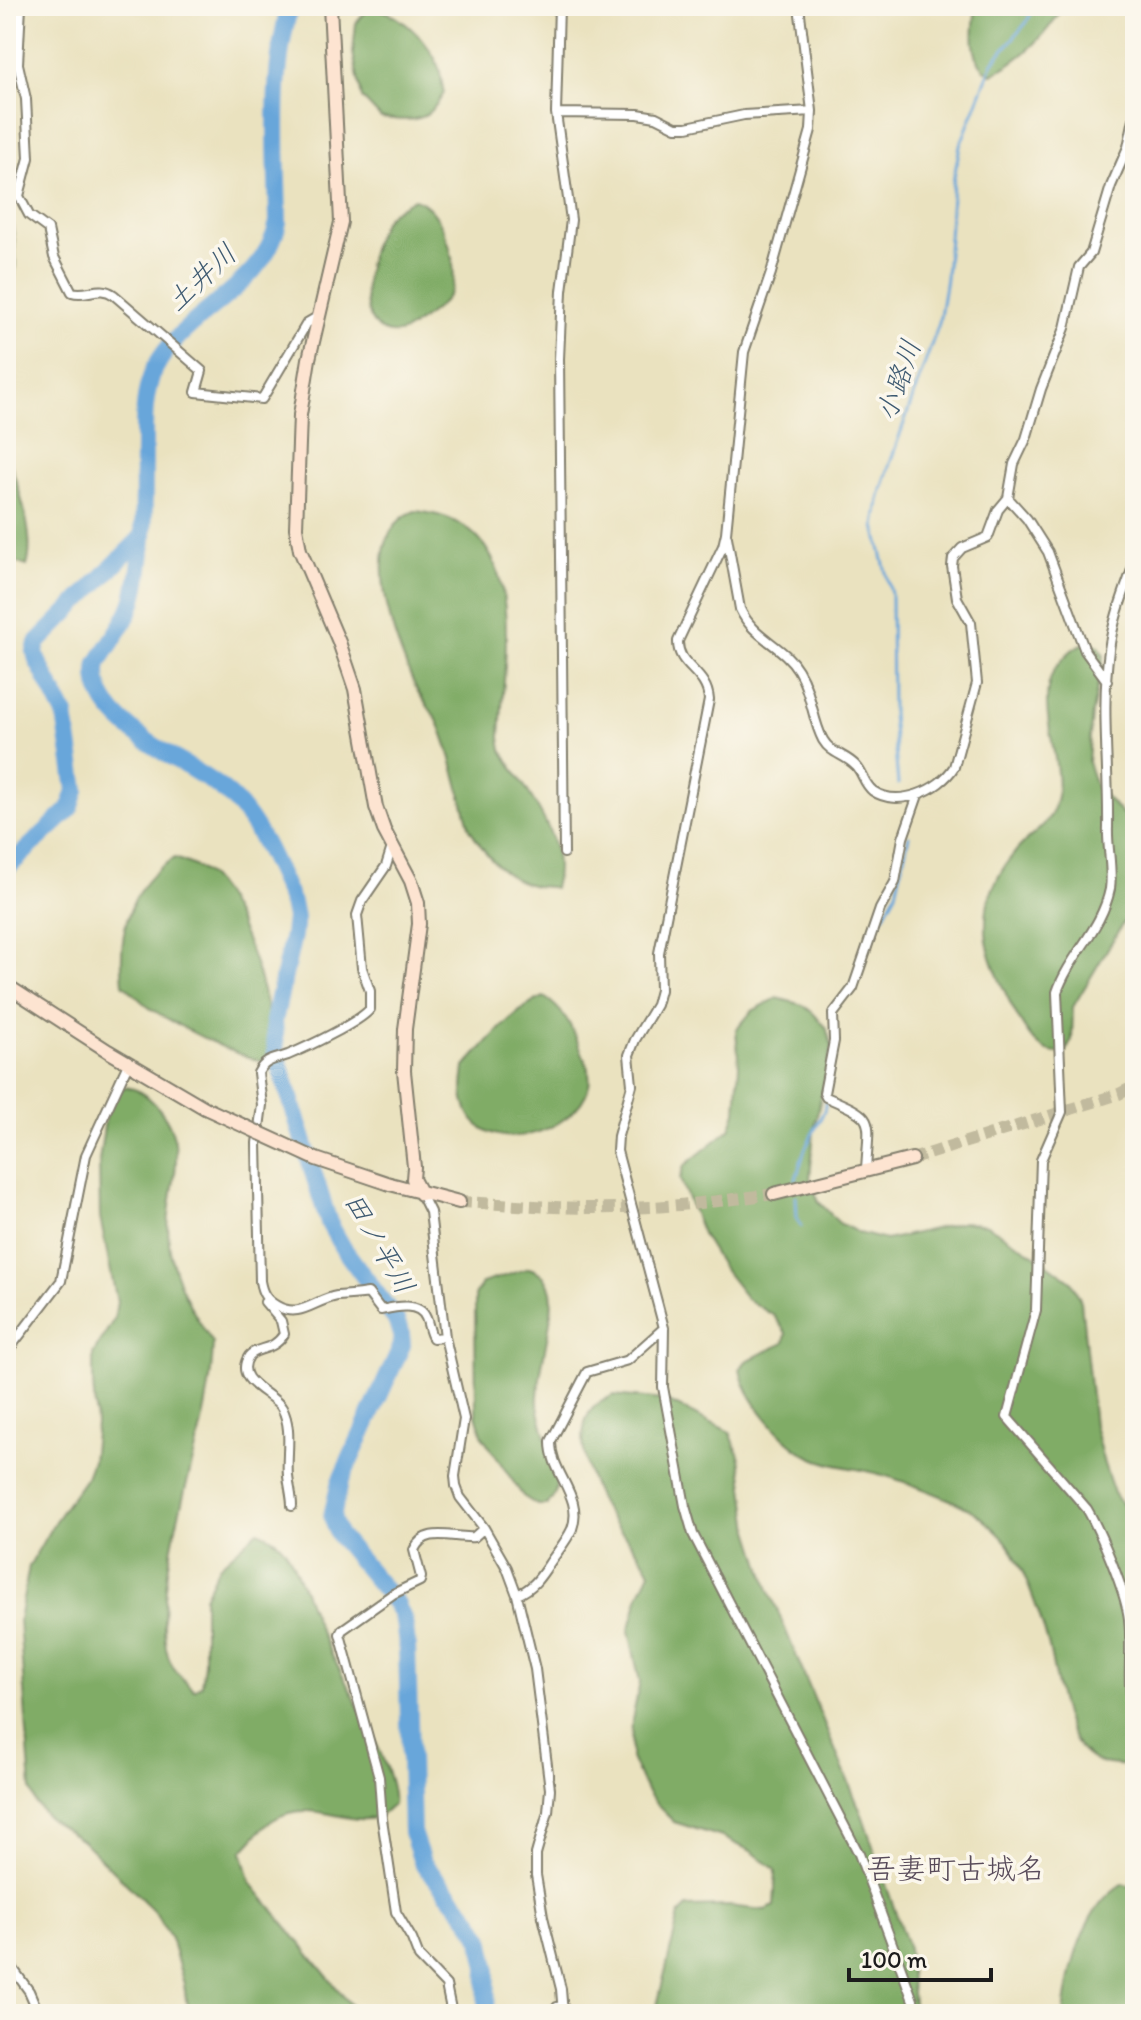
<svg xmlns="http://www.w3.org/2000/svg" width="1141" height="2020" font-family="Itim,'Klee One',sans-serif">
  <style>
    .forest { fill: #80ac66; stroke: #4e6441; stroke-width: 2 }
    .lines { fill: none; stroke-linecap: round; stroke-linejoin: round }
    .stream { stroke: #68a6da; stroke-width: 3 }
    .river { stroke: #68a6da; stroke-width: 18 }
    .secondary-tunnel { stroke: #c1ba9e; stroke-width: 12; stroke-dasharray: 12 6; stroke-linecap: butt }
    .street-casing { stroke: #837f6e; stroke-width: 12 }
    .secondary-casing { stroke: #837f6e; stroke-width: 16 }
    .street { stroke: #fff; stroke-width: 8 }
    .secondary { stroke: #fde4d1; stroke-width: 12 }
    .secondary-bridge-casing { stroke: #837f6e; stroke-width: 16; stroke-linecap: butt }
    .secondary-bridge { stroke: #fde4d1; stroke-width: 12 }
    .labels { text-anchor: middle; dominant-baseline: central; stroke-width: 7; stroke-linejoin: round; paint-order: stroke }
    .water-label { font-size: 28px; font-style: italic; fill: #3e5a71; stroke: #fbf7ec }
    .quarter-label { font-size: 30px; fill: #584b5a; stroke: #fbf7ec }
  </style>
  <rect width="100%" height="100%" fill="#fbf7ec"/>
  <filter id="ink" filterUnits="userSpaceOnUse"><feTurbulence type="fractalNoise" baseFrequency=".0125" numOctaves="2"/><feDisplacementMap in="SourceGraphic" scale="16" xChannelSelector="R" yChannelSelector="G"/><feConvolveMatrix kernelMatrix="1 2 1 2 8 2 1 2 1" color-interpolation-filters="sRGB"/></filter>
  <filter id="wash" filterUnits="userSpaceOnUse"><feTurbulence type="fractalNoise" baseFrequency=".006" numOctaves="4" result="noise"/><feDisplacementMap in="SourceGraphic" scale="32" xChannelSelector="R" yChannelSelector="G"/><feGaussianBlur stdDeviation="1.8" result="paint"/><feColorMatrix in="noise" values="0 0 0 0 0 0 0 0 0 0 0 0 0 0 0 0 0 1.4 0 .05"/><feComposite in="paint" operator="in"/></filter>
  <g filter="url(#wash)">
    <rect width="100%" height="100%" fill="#eae2bf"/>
    <path class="forest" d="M976,6H1064C1045,36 1025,58 992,74C968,63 973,28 976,6Z
      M370,7C398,11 430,41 439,68C441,76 442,85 444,93C426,124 414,121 381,118L362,98L353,53L356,23Z
      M414,199C442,205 459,262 452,288C448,301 434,310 424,318C411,327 403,337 386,332C350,321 369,237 388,216C394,209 406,204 414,199Z
      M6,209C16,225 18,270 12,288L6,284Z
      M6,448C15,481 37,533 27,566L6,559Z
      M415,511C535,522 503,655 500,738L502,750C525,791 569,838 554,888C548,886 542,887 535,886C505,881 485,854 470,829C460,795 453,757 439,724C433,711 422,701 416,688C396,647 353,534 415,511Z
      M1089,643L1099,646L1104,656L1092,713L1088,762L1096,786L1135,828V903L1073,1007L1072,1040L1065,1053C1054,1054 1046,1052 1037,1044C1019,1027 991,966 987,941C985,929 986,909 989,898C995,882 1005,864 1016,851C1030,834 1048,828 1055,805C1067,766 1034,711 1053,672C1055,667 1061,662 1064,658C1071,650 1078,644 1089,643Z
      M175,858C186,862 200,867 208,875C243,910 277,1014 271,1062C242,1061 177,1025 151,1009C141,1002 133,992 123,984C118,934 128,885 175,858Z
      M544,997C563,1009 571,1025 579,1045C584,1057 592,1074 589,1086C576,1135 481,1161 465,1104C461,1092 464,1079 465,1067C488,1042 512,1010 544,997Z
      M777,998L803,1005L813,1013L826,1027L832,1046L814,1129L810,1180L819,1202L839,1223L859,1233L886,1240L964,1222L987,1225L1034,1254L1071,1281L1081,1301L1094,1425L1104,1464L1114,1493L1125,1509L1135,1517V1766C1121,1765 1100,1766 1088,1756C1061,1735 1056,1675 1048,1643C1041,1618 1020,1556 1003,1538C994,1529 982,1516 971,1510C949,1498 900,1479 875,1473C854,1467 831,1467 811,1457C784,1444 745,1399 740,1369L746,1361L784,1343L786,1333L774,1316L747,1299L722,1267L703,1236L680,1179L684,1166L730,1129L736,1112L739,1065L736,1030L752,1011Z
      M123,1087C137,1088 144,1093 154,1103C197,1148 163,1190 169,1243C173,1280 193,1313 213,1343C211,1427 173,1506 166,1589C164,1610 162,1635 168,1656C172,1668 184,1682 194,1690L201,1685L204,1664V1597L219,1566L258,1531C273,1537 282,1543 290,1558C302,1581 309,1608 320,1631C337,1670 398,1768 393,1804C388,1808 383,1814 378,1816C353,1829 310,1796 273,1820C262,1827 252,1842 242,1851L251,1883L358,2014H188L184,1984L171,1939L155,1912L82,1840L49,1819L36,1804L31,1790L19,1620L29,1566L55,1521L86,1477L92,1461L96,1424L93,1383V1354L114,1319L117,1302L100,1218L99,1161L107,1105Z
      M529,1268C539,1271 547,1277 550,1288C558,1311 536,1373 538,1404C540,1428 563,1475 554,1496C553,1499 549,1502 547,1505H537L523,1496L483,1437L476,1415L475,1296L482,1283Z
      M613,1395L665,1400L730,1432L740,1458L750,1530L769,1590L863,1817L908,1949L914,2014H655L679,1915L687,1907L728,1906L765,1910L774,1906L776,1870L751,1851L722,1837L674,1822L656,1804L641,1781L631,1758L632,1720L640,1682L629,1631L639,1595L650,1572C640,1549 620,1534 607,1513C591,1490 571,1432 593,1408C597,1403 607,1399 613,1395Z
      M1122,1884L1135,1888V2014H1064C1069,1971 1082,1908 1122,1884Z"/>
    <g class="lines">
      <path class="stream" d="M898,784L892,714L891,594L875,526L879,500L890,463L939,323L946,278L953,182L960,146L993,62L1027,22L1034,6
        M880,922L896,893L909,836
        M796,1179L805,1149L824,1111L826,1100
        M796,1196L797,1218L801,1226"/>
      <path class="river" d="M290,6C270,75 277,151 278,222C264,290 185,310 155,368C143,392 144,421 144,447C143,496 147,550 134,599C128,620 110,643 98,663C85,728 199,762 235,801C261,829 276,868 292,903L295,918L293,935L274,1021L276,1053L329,1223L343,1248L396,1320L401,1334L402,1345L340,1482L332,1516L338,1534L397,1605L404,1621L407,1645L412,1832L422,1862L470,1919L481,1938L487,1967L486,2014
        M6,869L70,809L76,790L65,715L37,660L35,652L37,643L142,537"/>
    </g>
  </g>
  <g filter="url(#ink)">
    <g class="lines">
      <path class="secondary-tunnel" d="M912,1159L1119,1094L1135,1086
        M459,1202C510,1204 562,1209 614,1208C668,1208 720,1201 774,1194"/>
      <defs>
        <path id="street" d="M21,6L18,64L26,99L29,158L19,196L29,215L48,229L54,257L72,292C87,297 99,284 114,295L202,371L196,392L262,399L307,323L319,316
          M559,6L556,113L571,220L562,291L559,359L564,853
          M799,6L812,111L811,130L771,273L744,352L726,533L723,546L678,641C677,667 707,671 709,700L659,953L660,990L656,1005L635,1040L629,1055L632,1085L618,1136L617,1151L664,1328L663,1387L685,1506L693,1534L859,1854L918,2014
          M556,113L638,114L656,117L676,127H687L744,115L812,111
          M1008,498L1027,519L1048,552L1085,651L1107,681
          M727,537L740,609C753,638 783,645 798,670C812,693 812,720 823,740C831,754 845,754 856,766C863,773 864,784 873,791C898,808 939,791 954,767L977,683L971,623L957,598L952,566L953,558L962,548L988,537L998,510L1008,498L1014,464L1026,439L1041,389L1065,328L1079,267L1091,253L1111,186L1128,147L1135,114
          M1135,561C1125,590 1113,619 1109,650C1101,708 1109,768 1108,827C1107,847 1113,869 1110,889C1102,929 1070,955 1057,992L1062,1112L1041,1160L1036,1310L1007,1417L1087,1509C1101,1533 1126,1593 1129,1619C1133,1653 1125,1685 1135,1718
          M392,847L386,866L362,901L357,915L362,968L370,991V1009C360,1022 305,1048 288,1055C274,1060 265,1059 258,1073L262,1105L257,1143L260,1281C262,1293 266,1300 277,1306C300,1319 314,1300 337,1296C347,1295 357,1295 368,1293L381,1310C395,1307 419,1301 426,1318C429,1325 429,1332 433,1338L445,1337
          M866,1170C869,1116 877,1119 826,1097L824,1093L834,1041L833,1014L853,988L880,909L895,882L903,838L918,795
          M421,1194L430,1212L445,1337L464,1419L455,1476L456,1486L460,1497L484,1528L507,1568L517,1595L535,1669L550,1789L548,1812L536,1854V1875L543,1917L561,1989L563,2014
          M265,1302L281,1321L284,1334C273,1352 257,1346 249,1356C232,1382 274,1393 282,1408C293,1429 286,1454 288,1476C289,1486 292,1496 292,1506
          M6,1353L61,1281L86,1155L128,1064
          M517,1595C534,1588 541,1576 551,1561C558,1551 567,1540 572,1529C584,1496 550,1473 551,1441L587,1372L628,1360L664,1328
          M6,1959L29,1991L39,2014
          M452,2014L446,1985L419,1957L412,1939L396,1912L382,1819L379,1777L340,1634L342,1630L393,1594L420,1581L421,1577L414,1550C425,1525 454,1539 474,1537L484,1528
          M553,2014L557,2007L563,2006"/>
        <path id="secondary" d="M330,6L341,222L309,359L300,415L296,528L300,550L339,642L355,689L376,807L384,830L411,881L418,903L419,924L405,1029L404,1071L414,1167L413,1179L421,1194
          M6,985L108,1051L205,1108
          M390,1184L459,1202
          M774,1194L912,1159"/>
      </defs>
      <use href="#street" class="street-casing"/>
      <use href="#secondary" class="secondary-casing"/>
      <use href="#street" class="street"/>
      <use href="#secondary" class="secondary"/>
      <defs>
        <path id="secondary-bridge" d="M205,1108L316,1159L390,1184"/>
      </defs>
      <use href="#secondary-bridge" class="secondary-bridge-casing"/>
      <use href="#secondary-bridge" class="secondary-bridge"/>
    </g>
  </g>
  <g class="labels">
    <g class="water-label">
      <text transform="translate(201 277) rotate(-43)">土井川</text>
      <text transform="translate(898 380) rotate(-71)">小路川</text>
      <text transform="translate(380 1243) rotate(60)">田ノ平川</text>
    </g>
    <g class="quarter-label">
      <text x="956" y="1868">吾妻町古城名</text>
    </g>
  </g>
  <rect width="1141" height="2020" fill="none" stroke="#fbf7ec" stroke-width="32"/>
  <path d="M849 1968v12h142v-12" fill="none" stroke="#1c1c1c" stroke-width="4"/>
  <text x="861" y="1968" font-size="24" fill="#1c1c1c" stroke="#fbf7ec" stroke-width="6" paint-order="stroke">100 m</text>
</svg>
